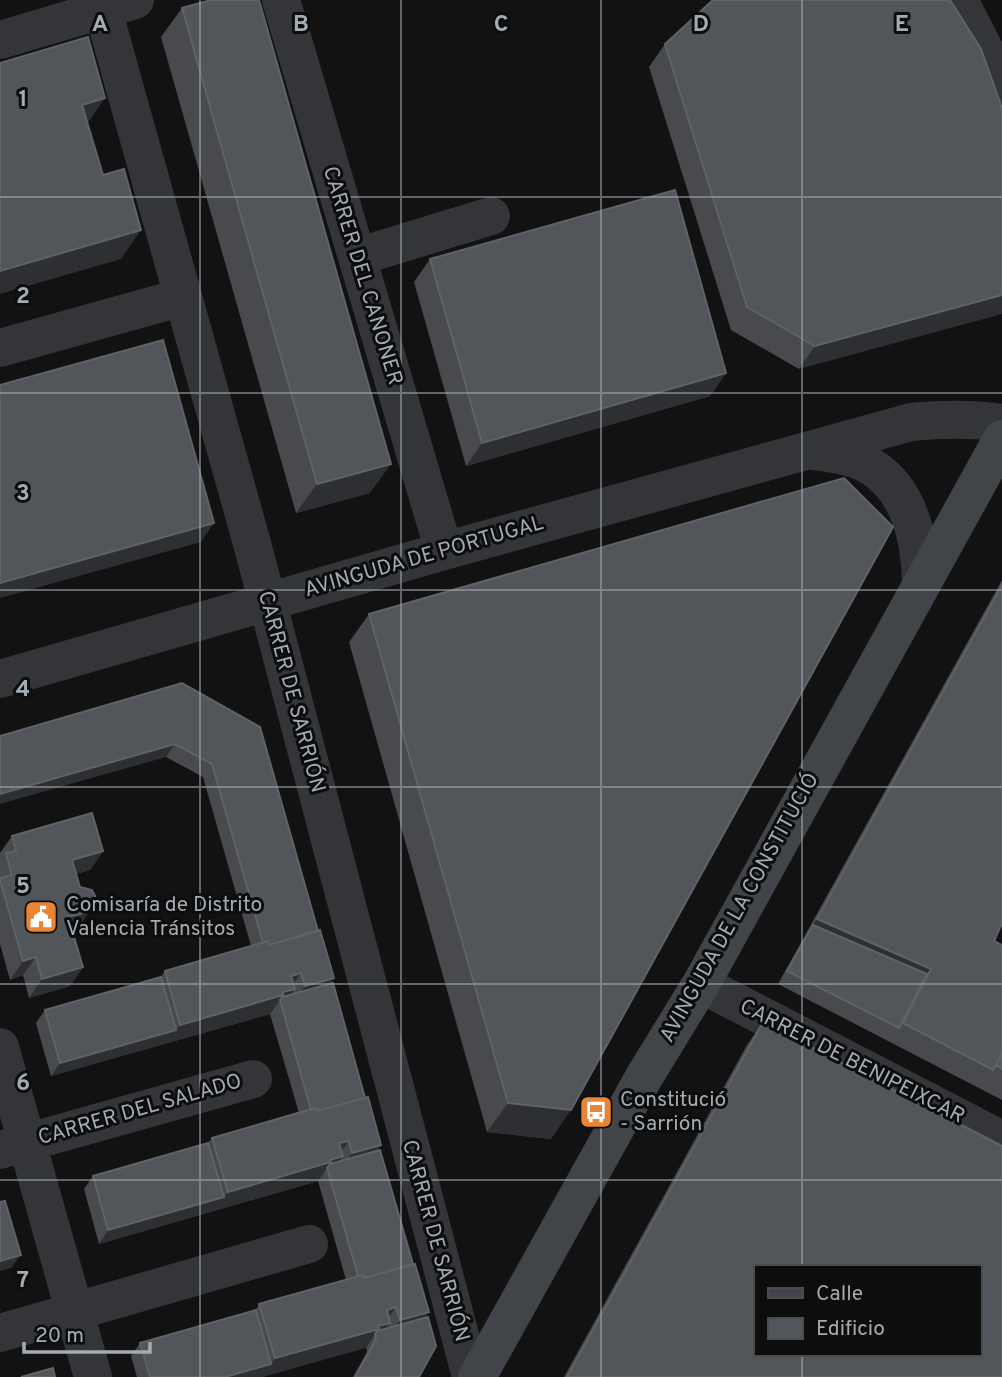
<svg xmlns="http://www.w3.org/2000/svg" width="1002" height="1377" font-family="Overpass,sans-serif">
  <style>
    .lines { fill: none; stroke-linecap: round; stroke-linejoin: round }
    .street { stroke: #333538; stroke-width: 38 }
    .secondary { stroke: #414448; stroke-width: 38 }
    .wall { fill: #484a4e }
    .shaded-wall { fill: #2e2f32 }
    .building { fill: #525559; stroke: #5f6267; stroke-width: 2; fill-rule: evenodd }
    .grid { fill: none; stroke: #a4acb3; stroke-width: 2; stroke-opacity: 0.55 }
    .labels { text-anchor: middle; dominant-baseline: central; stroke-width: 6; stroke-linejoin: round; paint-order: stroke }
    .street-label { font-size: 21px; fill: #a4acb3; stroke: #0d0d0e }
    .poi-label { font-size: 21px; fill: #a4acb3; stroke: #0d0d0e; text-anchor: start }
    .grid-label { font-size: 23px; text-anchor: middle; font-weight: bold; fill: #a4acb3; stroke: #0d0d0e; stroke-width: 6; stroke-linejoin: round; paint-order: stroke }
  </style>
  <rect width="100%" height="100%" fill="#121213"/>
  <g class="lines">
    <path class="street" d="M281,0L444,551
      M959,0L1002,84
      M103,10L253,547L471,1377
      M0,40L135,0
      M357,257L491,216
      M0,348L183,297
      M814,451C833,454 856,456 872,467C911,492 920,541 921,583
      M0,679L444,551L911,422C942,419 971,418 1002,423
      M701,984L1002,1140
      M0,1047L93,1377
      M0,1150L253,1079
      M0,1333L309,1244"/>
    <path class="secondary" d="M477,1377L644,1077L701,984L1002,439"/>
  </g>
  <path class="wall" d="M182,8L370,493L296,513L161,37Z
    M665,44L1002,108L799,369L731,330L649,67Z
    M430,259L726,373L710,396L466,466L414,282Z
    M1002,580V923L994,941L1002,945V1100L778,984Z
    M369,614L551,1139L487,1132L349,642Z
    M182,683L318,931L334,978L330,984L381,1145L377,1150L425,1318L419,1377H353L367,1352L366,1347L262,1377H137L131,1356L140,1343L256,1310L259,1304L346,1280L318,1181L99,1244L84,1189L93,1176L208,1143L212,1138L299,1113L270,1014L51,1076L36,1023L45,1010L161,977L165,971L251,946L203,777L166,757Z
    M12,836L103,851L90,870L76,874L80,887L93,906L80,925L72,931L83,967L70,986L29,998L23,975L10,980L0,944V853Z
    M763,1022L1002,1377H564L747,1045Z"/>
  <path class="shaded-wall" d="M105,98L85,127L82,105Z
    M141,230L121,259L0,294V271Z
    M1002,295V314L799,369L815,346Z
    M726,373L710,396L466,466L482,443Z
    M391,464L370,493L296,513L317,484Z
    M214,523L201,542L0,598V583Z
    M175,744L166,757L0,804V794Z
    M103,851L90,870L59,879L72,860Z
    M93,906L80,925L74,930L55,935L68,917Z
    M817,919L931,969L918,987L813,925Z
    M36,957L23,975L10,980L23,961Z
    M83,967L70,986L29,998L42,979Z
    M301,973L289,991L295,989L282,1008L280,1000L270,1014L51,1076L60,1063L176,1030L180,1025Z
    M334,978L321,997L292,1005L305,986Z
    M508,1103L571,1110L551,1139L487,1132Z
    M349,1141L337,1158L343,1156L330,1175L327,1168L318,1181L99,1244L108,1230L224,1197L228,1192L339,1143Z
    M381,1145L368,1164L339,1172L352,1153Z
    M21,1255L11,1268L0,1271V1261Z
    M396,1307L384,1324L390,1323L377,1341L375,1334L366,1348L262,1377H225L271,1364L275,1358L387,1310Z
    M429,1312L416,1331L387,1338L400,1320Z"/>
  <path class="building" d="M211,0H259L391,464L317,484L182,8Z
    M713,0H950L981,49L1002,108V295L815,346L747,307L665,44Z
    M88,37L105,98L82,105L103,175L124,169L141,230L0,271V63Z
    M675,190L726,373L482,443L430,259Z
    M163,340L214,523L0,583V385Z
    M844,478L893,527L571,1110L508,1103L369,614Z
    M1002,585V923L994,941L1002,945V1052L993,1070L903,1023L931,969L817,919Z
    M182,683L260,727L318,931L269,945L268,941L263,943L212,764L175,744L0,794V736Z
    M92,813L103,851L72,860L80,887L92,890L95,896L93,906L87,912L68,917L83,967L42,979L36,957L23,961L0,880V878L12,875L6,853L16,851L12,836Z
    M813,925L927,974L899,1028L787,971Z
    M320,930L334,978L305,986L301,973L291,976L295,989L283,992V995L180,1025L165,971L268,941L269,945Z
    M161,977L176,1030L60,1063L45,1010Z
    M333,983L365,1098L317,1111L315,1108L311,1110L280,1000L282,997Z
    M763,1022L1002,1146V1377H567ZM755,1267H979V1354H755Z
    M1002,1053V1069L996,1065Z
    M368,1097L381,1145L352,1153L349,1141L339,1143L343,1156L330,1160L331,1162L228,1192L212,1138L315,1108L317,1111Z
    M208,1143L224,1197L108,1230L93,1176Z
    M380,1150L413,1264L364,1278L363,1275L358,1276L327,1168L330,1164Z
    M5,1201L21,1255L0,1261V1202Z
    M415,1264L429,1312L400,1320L396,1307L387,1310L390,1323L378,1326L379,1329L275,1358L259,1304L363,1275L364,1278Z
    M256,1310L271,1364L225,1377H150L140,1343Z
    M428,1317L436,1346L419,1377H355L376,1339L375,1334L377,1331Z
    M53,1368L55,1377H21Z"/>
  <path class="grid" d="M200,0V1377M401,0V1377M601,0V1377M802,0V1267M0,197H1002M0,393H1002M0,590H1002M0,787H1002M0,984H1002M0,1180H1002M802,1354V1377"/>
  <defs>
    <symbol id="civic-square" viewBox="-11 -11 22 22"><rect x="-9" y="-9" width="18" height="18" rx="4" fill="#e88535" stroke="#0d0d0e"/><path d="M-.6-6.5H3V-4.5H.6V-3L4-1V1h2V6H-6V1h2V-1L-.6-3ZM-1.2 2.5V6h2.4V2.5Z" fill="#fff"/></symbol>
    <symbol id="bus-square" viewBox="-11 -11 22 22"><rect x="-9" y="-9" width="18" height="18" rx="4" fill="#e88535" stroke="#0d0d0e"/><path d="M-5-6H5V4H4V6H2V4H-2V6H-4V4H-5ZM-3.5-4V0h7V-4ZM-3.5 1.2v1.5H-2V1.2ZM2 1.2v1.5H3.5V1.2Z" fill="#fff"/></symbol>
  </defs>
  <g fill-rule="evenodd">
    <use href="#civic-square" x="22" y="898" width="38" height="38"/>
    <use href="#bus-square" x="577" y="1093" width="38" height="38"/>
  </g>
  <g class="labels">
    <g class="street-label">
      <text transform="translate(362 276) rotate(73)">CARRER DEL CANONER</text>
      <text transform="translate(424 557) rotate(-16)">AVINGUDA DE PORTUGAL</text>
      <text transform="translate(291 692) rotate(75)">CARRER DE SARRIÓN</text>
      <text transform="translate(740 908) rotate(-61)">AVINGUDA DE LA CONSTITUCIÓ</text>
      <text transform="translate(852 1062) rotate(27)">CARRER DE BENIPEIXCAR</text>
      <text transform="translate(140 1110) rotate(-16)">CARRER DEL SALADO</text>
      <text transform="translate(435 1241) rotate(75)">CARRER DE SARRIÓN</text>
    </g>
    <g class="poi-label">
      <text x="66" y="905">Comisaría de Distrito<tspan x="66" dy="24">Valencia Tránsitos</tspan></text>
      <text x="620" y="1100">Constitució<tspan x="620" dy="24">- Sarrión</tspan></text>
    </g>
  </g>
  <g class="grid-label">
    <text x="100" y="31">A</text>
    <text x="301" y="31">B</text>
    <text x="501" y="31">C</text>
    <text x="701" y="31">D</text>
    <text x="902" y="31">E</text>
    <text x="23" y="106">1</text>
    <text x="23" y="303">2</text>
    <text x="23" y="500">3</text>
    <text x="23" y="696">4</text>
    <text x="23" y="893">5</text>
    <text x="23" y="1090">6</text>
    <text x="23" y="1287">7</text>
  </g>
  <rect x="754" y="1265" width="228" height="91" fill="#0d0d0e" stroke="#494d50" stroke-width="2"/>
  <rect x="768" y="1288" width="35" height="10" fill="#414448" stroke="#494d50" stroke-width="2"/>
  <text x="816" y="1300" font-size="21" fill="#a4acb3">Calle</text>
  <rect x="768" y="1318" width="35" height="21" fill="#525559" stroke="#494d50" stroke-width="2"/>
  <text x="816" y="1335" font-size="21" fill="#a4acb3">Edificio</text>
  <path d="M24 1342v10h126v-10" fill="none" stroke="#a4acb3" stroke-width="3.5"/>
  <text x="35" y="1342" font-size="21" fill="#a4acb3" stroke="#0d0d0e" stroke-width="5" paint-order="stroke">20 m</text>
</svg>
